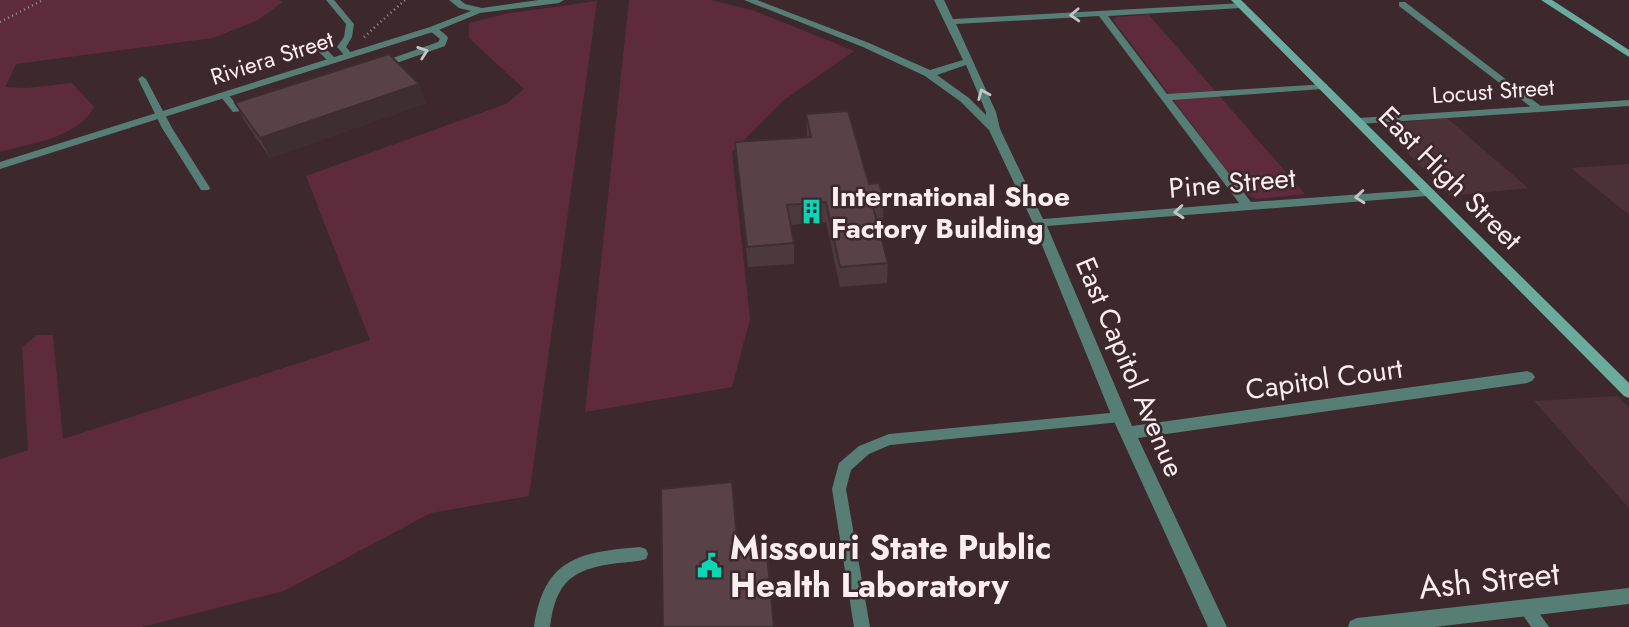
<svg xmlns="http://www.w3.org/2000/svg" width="1629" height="627" font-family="Jost,sans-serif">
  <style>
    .built { fill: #4d3139 }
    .green { fill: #5e2b3d }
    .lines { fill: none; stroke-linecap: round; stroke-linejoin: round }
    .path { stroke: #9f8d92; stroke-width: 2.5; stroke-dasharray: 1 3.5; stroke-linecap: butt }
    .lane { fill: #567e74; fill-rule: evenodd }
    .street { fill: #567e74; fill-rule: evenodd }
    .secondary { fill: #6aab9b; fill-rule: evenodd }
    .wall { fill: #4c393e }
    .shaded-wall { fill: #3e2e32 }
    .building { fill: #584248; stroke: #3e2e32; stroke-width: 2 }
    .oneway { stroke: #c2c6c5 }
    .labels { text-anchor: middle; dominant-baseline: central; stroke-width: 5; stroke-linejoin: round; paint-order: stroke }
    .far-street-label { font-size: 23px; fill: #fcedf1; stroke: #3d282e }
    .street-label { font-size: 28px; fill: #fcedf1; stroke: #3d282e }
    .poi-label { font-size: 28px; font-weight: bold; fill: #fcedf1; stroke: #3d282e; text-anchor: start }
    .near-poi-label { font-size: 33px; font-weight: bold; fill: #fcedf1; stroke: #3d282e; text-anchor: start }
    .near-street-label { font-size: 33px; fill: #fcedf1; stroke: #3d282e }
  </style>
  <rect width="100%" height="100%" fill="#3d282e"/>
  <path class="built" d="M1447,118L1528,188L1450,196L1382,127L1391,123Z
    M1629,164V215L1571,168Z
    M1617,396L1629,408V508L1534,401Z"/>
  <path class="green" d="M0,0H279L283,2L256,21L213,38L16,64L5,87L27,88L72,83L94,107C78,138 31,143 0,152Z
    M629,0H711L755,11L854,51L784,100L732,152L750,319L732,387L585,412Z
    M597,1L529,496L431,513L284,591L142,627H0V459L28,450L22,347L37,335H53L63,439L370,340L306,176L506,104L524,89L469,38V23L505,14Z
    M1149,15L1305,194L1257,199L1244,193L1113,20L1116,17Z"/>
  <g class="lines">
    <path class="path" d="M0,22L43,0
      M364,37L405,0"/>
    <path class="lane" d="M326,0H334L354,24L352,37L346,47L353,55L352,57H346L337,47L344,37L346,24Z
      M1399,2H1405L1542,107V111H1536L1399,6Z
      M430,27H436L447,36L448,38L445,46L385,67H379V63L438,42L440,39L430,31Z
      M312,41H318L335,58V62H329L312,45Z
      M142,76L146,79L172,128L210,188L209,190H201L162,128L138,79Z
      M225,93L228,94L238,107L252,104L257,107L252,110L233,112L220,96Z
      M1120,412L1125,413L1127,417L1125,421L1120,422L890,445L869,454L851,470L846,489L870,627H854L832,489L839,463L859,446L889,434Z
      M640,547L646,549L648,554L646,559C637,562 627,562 618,563C572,569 556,581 550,627H534C544,559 578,552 640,547Z
      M1526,600L1532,603L1549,627H1531L1518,608L1520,603Z"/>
    <path class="street" d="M449,0H460L465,4L482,8L539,0H564L559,3L480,13L436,31L0,169V162L430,27L471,11L459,8Z
      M744,0H757L869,43L930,70L963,60L934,0H944L953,19L1244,3L1246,5L1241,8L1108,16L1167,94L1327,84V88L1323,89L1172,100L1251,202L1432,189L1434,192L1428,196L1047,226L1132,426L1527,371L1532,373L1535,377L1532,381L1527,383L1138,438L1227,627H1208L1112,417L1033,223L989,130L961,102L925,76L863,47ZM1099,16L1239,203L1043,219L1000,129L996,112L956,24ZM966,65L986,112V115L969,98L937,75Z
      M1629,100V106L1359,124L1354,121L1359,118Z
      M1629,588V604L1434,627H1348L1350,621L1357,618Z"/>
    <path class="secondary" d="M1231,0H1241L1629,383V398L1624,396Z
      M1541,0H1552L1629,50V57Z"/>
  </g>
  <path class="wall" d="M235,103H426L270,158L245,122Z
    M806,114L869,184L884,199L883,219L876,220L888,263L887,283L840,287L826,222L791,225L794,243V264L748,267L735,142L807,137Z"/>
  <path class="shaded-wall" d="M419,84L426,103L270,158L260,138Z"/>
  <path class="building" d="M389,54L419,84L260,138L235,103Z
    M848,111L869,184L879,183L884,199L871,200L888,263L840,267L826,202L787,205L794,243L747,247L735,142L811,137L806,114Z
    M732,482L737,539L767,554L774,627H663L661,489Z"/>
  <defs><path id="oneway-chevron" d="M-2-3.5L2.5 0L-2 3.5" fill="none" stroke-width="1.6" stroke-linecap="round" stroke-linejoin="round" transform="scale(1.75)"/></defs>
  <g class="oneway">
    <use href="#oneway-chevron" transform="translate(1075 15) rotate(177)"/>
    <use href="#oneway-chevron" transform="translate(423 52) rotate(-19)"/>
    <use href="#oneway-chevron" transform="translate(983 94) rotate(-113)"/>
    <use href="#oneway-chevron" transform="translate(1360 197) rotate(175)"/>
    <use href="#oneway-chevron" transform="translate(1179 212) rotate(175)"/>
  </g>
  <defs>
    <symbol id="building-bare" viewBox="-9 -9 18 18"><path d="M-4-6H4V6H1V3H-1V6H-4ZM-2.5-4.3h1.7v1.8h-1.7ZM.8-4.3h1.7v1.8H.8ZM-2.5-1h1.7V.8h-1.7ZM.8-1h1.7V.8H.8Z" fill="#0ad5b5" stroke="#3d282e" stroke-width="2.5" paint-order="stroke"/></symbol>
    <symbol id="civic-bare" viewBox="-9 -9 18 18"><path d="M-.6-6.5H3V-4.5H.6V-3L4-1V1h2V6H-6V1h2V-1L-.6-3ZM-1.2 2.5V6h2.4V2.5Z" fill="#0ad5b5" stroke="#3d282e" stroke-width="2.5" paint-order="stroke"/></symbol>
  </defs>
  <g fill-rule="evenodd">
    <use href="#building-bare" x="794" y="194" width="35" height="35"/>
    <use href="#civic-bare" x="692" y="548" width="35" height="35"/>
  </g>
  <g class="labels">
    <g class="far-street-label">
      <text transform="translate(272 58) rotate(-18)">Riviera Street</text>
      <text transform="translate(1493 91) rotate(-4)">Locust Street</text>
    </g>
    <g class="street-label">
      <text transform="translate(1450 178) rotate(45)">East High Street</text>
      <text transform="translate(1232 183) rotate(-5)">Pine Street</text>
      <text transform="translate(1130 367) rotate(67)">East Capitol Avenue</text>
      <text transform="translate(1324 379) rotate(-8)">Capitol Court</text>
    </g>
    <g class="poi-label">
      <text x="831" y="196">International Shoe<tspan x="831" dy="32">Factory Building</tspan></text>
    </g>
    <g class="near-poi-label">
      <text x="730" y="547">Missouri State Public<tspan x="730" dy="38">Health Laboratory</tspan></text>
    </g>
    <g class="near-street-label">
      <text transform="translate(1489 580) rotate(-6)">Ash Street</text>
    </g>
  </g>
</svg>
